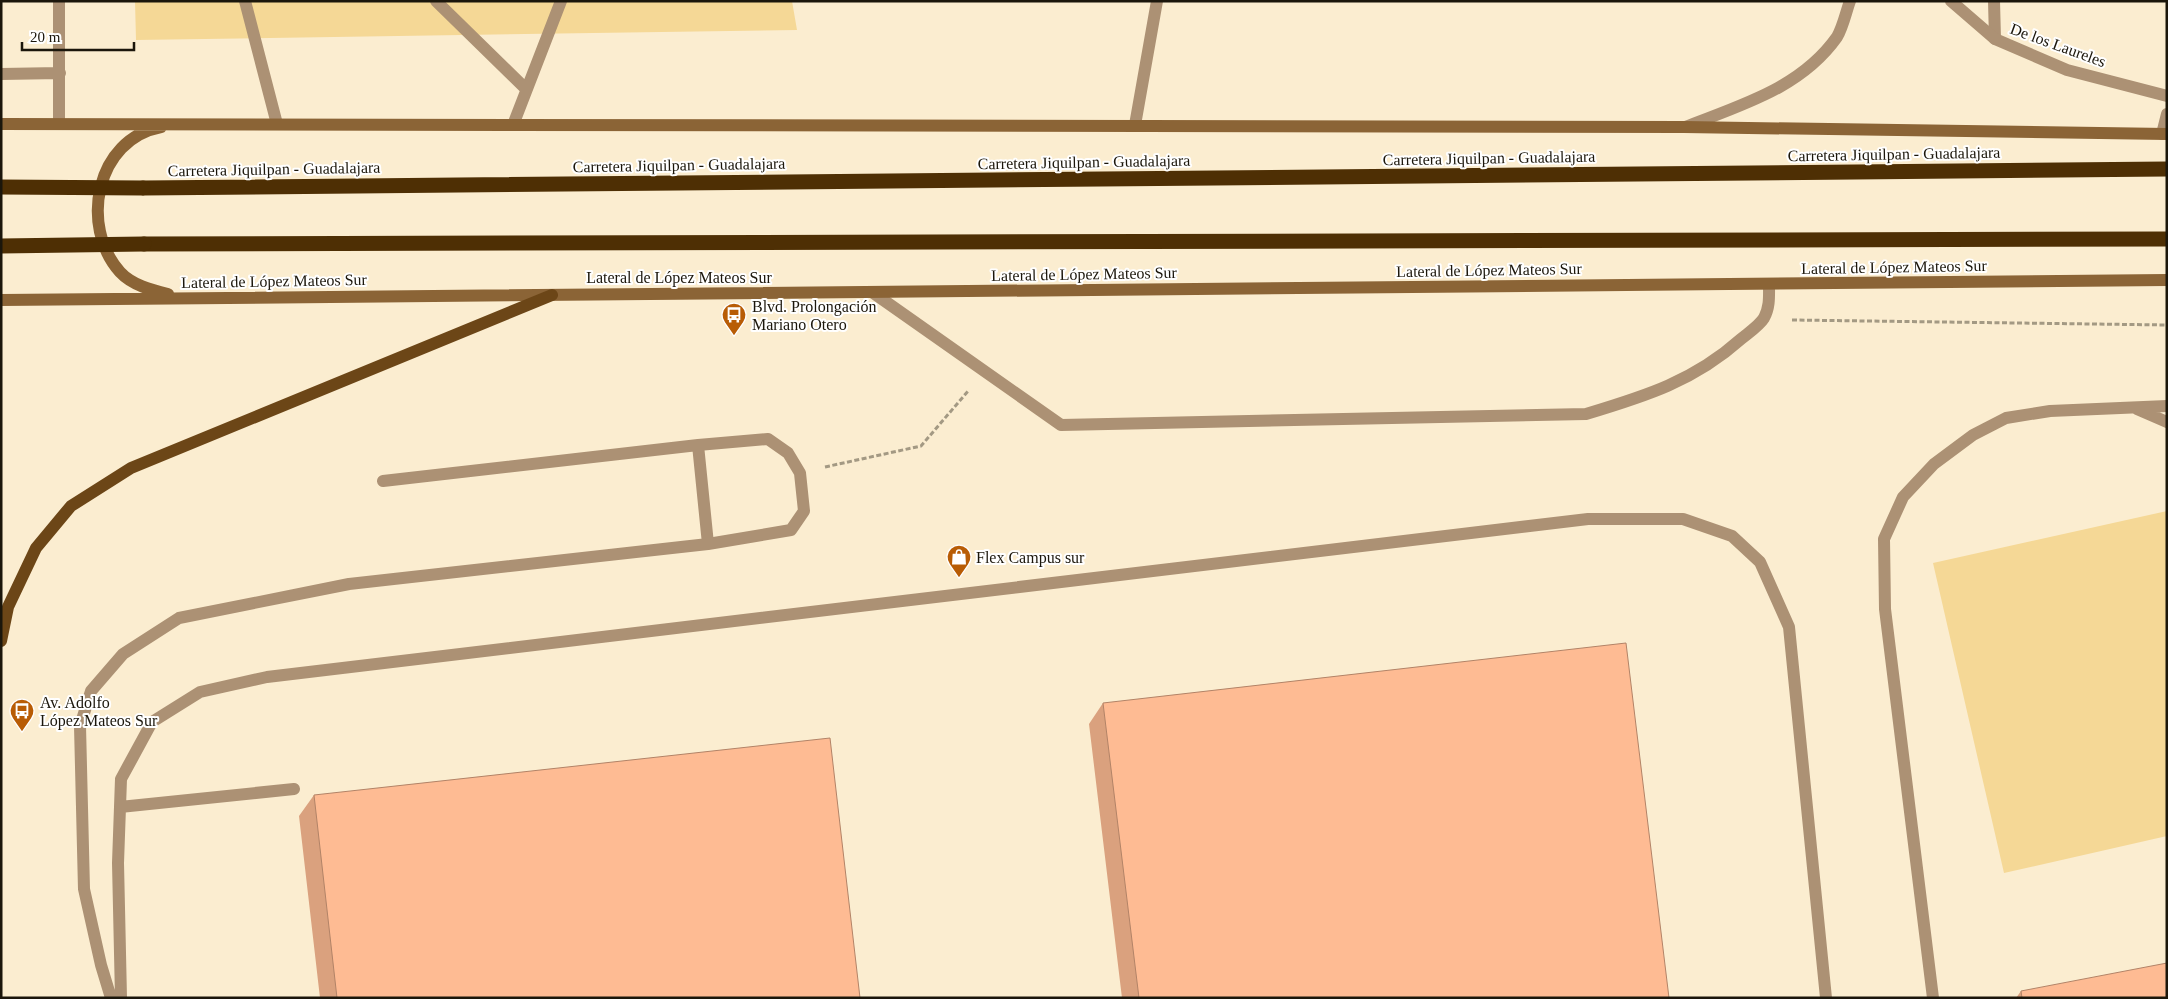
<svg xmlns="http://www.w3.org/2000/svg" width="2168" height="999" font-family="Georgia,serif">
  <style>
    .green { fill: #f5d896 }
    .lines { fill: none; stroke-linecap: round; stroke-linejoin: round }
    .path { stroke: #a39983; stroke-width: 3; stroke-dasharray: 5 2.5; stroke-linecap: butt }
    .lane { stroke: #ac9174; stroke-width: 12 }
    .street { stroke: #ac9174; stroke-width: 12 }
    .secondary { stroke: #8b6436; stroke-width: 12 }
    .primary { stroke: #6c4617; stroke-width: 12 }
    .highway { stroke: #4e2f04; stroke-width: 15 }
    .highway-bridge { stroke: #4e2f04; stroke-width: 15 }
    .wall { fill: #daa17e }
    .building { fill: #febb93; stroke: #b28367 }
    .labels { text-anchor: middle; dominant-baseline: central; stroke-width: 4; stroke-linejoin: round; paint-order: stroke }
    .street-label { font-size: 16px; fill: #1b160b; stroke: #fff }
    .poi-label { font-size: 16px; fill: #1b160b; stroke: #fff; text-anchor: start }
  </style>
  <rect width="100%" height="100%" fill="#fbedd0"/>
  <path class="green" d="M135,1H792L797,30L136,40Z
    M2167,511V836L2004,873L1933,563Z"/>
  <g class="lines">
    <path class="path" d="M1792,320L2167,325
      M825,467L921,446L969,390"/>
    <path class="lane" d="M436,1L526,89
      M1994,1L1995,39
      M513,125L561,1
      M1135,125L1157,1
      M2162,134L2167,114
      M872,292L1061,425L1586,414C1646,396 1694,381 1741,339C1748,333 1759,326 1764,318C1770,307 1769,296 1769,284
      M2137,409L2167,422
      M698,445L708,544
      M120,807L294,789
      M111,998L101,965L84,889L80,726L91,691L123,654L179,618L349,584L708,544L791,530L804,511L800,473L788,453L768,439L698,445L383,481
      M121,998L118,863L121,779L152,722L200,692L267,677L1588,519H1683L1732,536L1760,562L1789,627L1826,998
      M1933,998L1885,609L1884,539L1903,497L1934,464L1973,435L2006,418L2050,411L2167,406"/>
    <path class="street" d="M59,1V123
      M245,1L277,124
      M1951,1L1995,39L2067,70L2167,96
      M1,74L60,73
      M1685,127C1741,105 1801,88 1837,37C1843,27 1846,12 1850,1"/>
    <path class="secondary" d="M1,124L1684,127L2167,134
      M161,127C96,139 79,226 120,272C132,285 151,290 168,294
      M1,300L2167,280"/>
    <path class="primary" d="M1,641L8,607L36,548L71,506L131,468L552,295"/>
    <path class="highway" d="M143,188L2167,169
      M144,244L2167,239"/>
    <path class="highway-bridge" d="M1,187L143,188
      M1,246L144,244"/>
  </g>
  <path class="wall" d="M1103,703L1669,998H1122L1089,724Z
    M314,795L860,998H320L299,816Z
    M2021,991L2167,998H2016Z"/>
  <path class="building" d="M1626,643L1669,998H1139L1103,703Z
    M830,738L860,998H337L314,795Z
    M2167,963V998H2022L2021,991Z"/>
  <defs>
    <symbol id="bus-pin" viewBox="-11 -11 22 30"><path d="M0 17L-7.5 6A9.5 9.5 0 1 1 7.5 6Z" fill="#b85c05" stroke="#fff"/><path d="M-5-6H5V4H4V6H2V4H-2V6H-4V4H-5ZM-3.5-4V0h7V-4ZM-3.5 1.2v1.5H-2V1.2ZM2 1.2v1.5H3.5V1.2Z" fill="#fff"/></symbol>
    <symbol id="shop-pin" viewBox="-11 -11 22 30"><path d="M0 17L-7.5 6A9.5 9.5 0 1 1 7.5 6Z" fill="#b85c05" stroke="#fff"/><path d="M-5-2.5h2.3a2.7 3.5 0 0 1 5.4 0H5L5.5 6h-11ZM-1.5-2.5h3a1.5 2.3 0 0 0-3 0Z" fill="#fff"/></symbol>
  </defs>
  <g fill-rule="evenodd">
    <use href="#bus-pin" x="720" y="301" width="28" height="38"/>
    <use href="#shop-pin" x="945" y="543" width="28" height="38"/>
    <use href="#bus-pin" x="8" y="697" width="28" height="38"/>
  </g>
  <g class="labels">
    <g class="street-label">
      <text transform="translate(2058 45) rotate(20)">De los Laureles</text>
      <text transform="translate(1894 154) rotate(-1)">Carretera Jiquilpan - Guadalajara</text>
      <text transform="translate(1489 158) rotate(-1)">Carretera Jiquilpan - Guadalajara</text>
      <text transform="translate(1084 162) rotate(-1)">Carretera Jiquilpan - Guadalajara</text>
      <text transform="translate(679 165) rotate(-1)">Carretera Jiquilpan - Guadalajara</text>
      <text transform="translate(274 169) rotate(-1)">Carretera Jiquilpan - Guadalajara</text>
      <text transform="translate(1894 267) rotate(-1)">Lateral de López Mateos Sur</text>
      <text transform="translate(1489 270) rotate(-1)">Lateral de López Mateos Sur</text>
      <text transform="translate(1084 274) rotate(-1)">Lateral de López Mateos Sur</text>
      <text x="679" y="277">Lateral de López Mateos Sur</text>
      <text transform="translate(274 281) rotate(-1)">Lateral de López Mateos Sur</text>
    </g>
    <g class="poi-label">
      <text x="752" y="306">Blvd. Prolongación<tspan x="752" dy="18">Mariano Otero</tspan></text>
      <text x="976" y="557">Flex Campus sur</text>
      <text x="40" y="702">Av. Adolfo<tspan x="40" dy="18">López Mateos Sur</tspan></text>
    </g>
  </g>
  <rect width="2168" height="999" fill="none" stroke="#1b160b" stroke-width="5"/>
  <path d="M22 42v8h112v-8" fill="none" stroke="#1b160b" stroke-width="2.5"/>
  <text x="30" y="42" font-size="15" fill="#1b160b" stroke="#ffffff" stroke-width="4" paint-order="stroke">20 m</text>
</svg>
